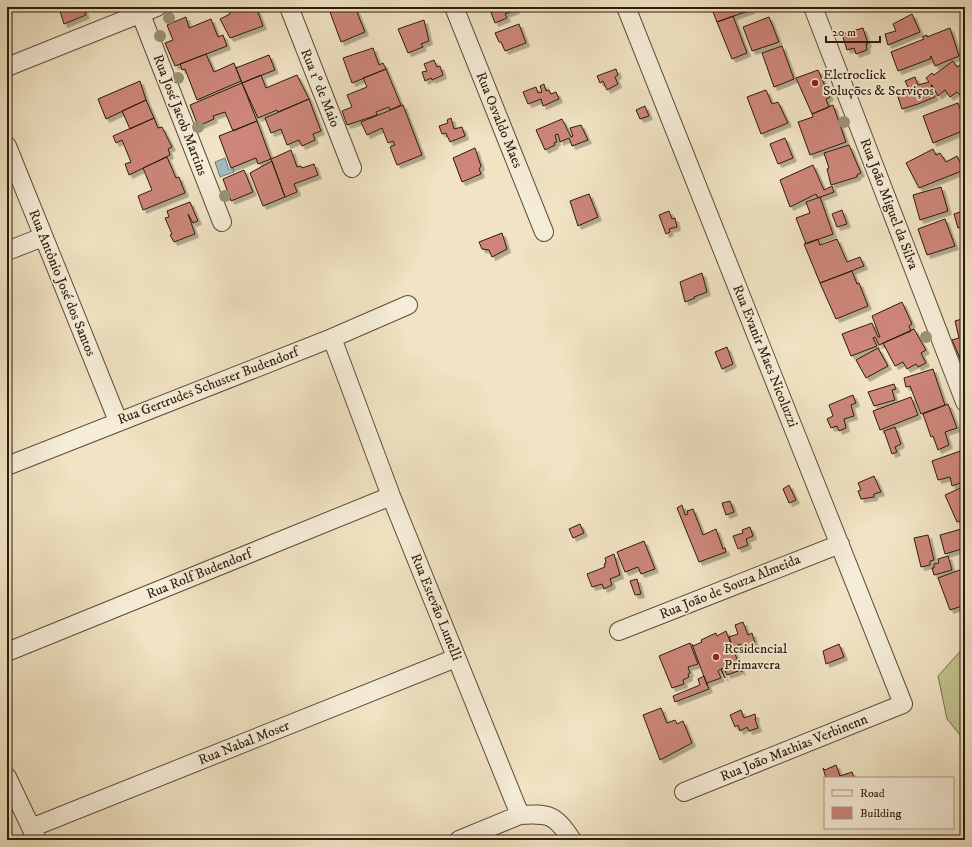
<svg xmlns="http://www.w3.org/2000/svg" width="972" height="847" font-family="'IM FELL DW Pica',serif">
  <style>
    .green { fill: #c0c28f; stroke: #76704e }
    .water { fill: #9fbbbe; stroke: #717c77 }
    .building { fill: #cd8679; stroke: #2b1d0c; filter: url(#shadow) }
    .lines { fill: none; stroke-linecap: round; stroke-linejoin: round }
    .minor-casing { stroke: #5c4e3a; stroke-width: 20 }
    .minor { stroke: #f6edd8; stroke-width: 18 }
    .tree { fill: #9d9274 }
    .poi-dot { fill: #8f2418; stroke: #f6edd8; stroke-width: 1.5 }
    .labels { text-anchor: middle; dominant-baseline: central; stroke-width: 3.5; stroke-linejoin: round; paint-order: stroke }
    .poi-label { font-size: 14px; fill: #2b1d0c; stroke: #f6edd8; text-anchor: start }
    .street-label { font-size: 14px; fill: #2b1d0c; stroke: #f6edd8 }
  </style>
  <defs>
    <filter id="shadow"><feDropShadow dx="3.5" dy="3.5" stdDeviation="0" flood-color="#0004"/></filter>
  </defs>
  <rect width="100%" height="100%" fill="#f1e3c3"/>
  <filter id="stains"><feTurbulence type="fractalNoise" baseFrequency=".005" numOctaves="4"/><feColorMatrix values="0 0 0 0 .2 0 0 0 0 .09 0 0 0 0 .02 0 0 0 .5 -.17"/></filter>
  <radialGradient id="worn" r=".72"><stop offset=".6" stop-color="#630" stop-opacity="0"/><stop offset="1" stop-color="#630" stop-opacity=".3"/></radialGradient>
  <path class="green" d="M965,646V741L947,719L938,676Z"/>
  <path class="water" d="M225,158L229,170L233,168L234,172L220,177L215,162Z"/>
  <path class="building" d="M66,7H83L86,15L64,24L60,11Z
    M230,7H256L263,26L230,38L220,19L230,14L229,11Z
    M342,7H355L365,32L341,42L330,12Z
    M489,7H515L516,10L505,14L507,18L495,23Z
    M711,7H750L751,10L717,22Z
    M912,14L920,32L888,45L885,34L896,31L893,24Z
    M733,16L747,53L732,59L717,22Z
    M186,17L189,28L211,19L218,37L223,35L227,46L175,66L165,43L173,40L167,25Z
    M769,17L779,42L752,51L743,27Z
    M424,20L429,41L421,44L423,47L408,53L398,29Z
    M519,24L526,43L505,51L501,42H499L495,33Z
    M863,28L868,44H866L867,50L856,54L854,48L847,50L842,34Z
    M950,28L959,56L935,66L931,56L930,59L898,71L891,52L924,39L922,37L927,35V37Z
    M782,46L794,79L774,87L762,53Z
    M373,48L379,65L383,63L386,69L352,83L343,58Z
    M206,54L214,72L234,63L241,81L197,100L185,69L182,70L180,64Z
    M269,55L275,70L242,83L236,68Z
    M434,60L437,67L440,66L443,75L432,80L431,78L425,81L422,72L427,71L424,64Z
    M953,61L957,67L965,62V93L960,95L957,92L950,97L945,90L938,96L932,85H931L935,97L918,104L902,109L896,91L908,87L905,81L915,77L918,85L929,82L926,78L932,73L934,75Z
    M386,69L401,105L390,110L389,107L376,112L377,115L347,125L342,111L352,107L347,95L367,87L363,78Z
    M616,69L618,75L615,77L618,84L607,90L603,81L600,83L597,76Z
    M818,70L830,97L826,99L829,107L812,114L796,78Z
    M261,75L266,88L297,75L309,99L278,112L277,110L258,118L242,83Z
    M140,81L146,100L106,119L98,99Z
    M242,83L257,121L233,131L225,112L213,116L214,119L198,126L190,105Z
    M544,84L546,91L549,90L551,94L556,92L559,99L543,106L541,99L528,104L523,92L536,87L538,93L542,92L540,86Z
    M766,90L772,104L778,102L788,123L761,134L747,97Z
    M309,99L321,131L313,134L315,140L302,146L299,140L287,145L281,129L271,133L265,118Z
    M146,100L154,118L130,129L122,111Z
    M958,103L961,111L965,109V130L933,143L923,116Z
    M403,105L422,155L397,165L390,147L395,145L393,141L388,143L382,128L367,135L361,122Z
    M833,105L846,142L810,155L798,122L813,117L812,114Z
    M645,106L649,116L640,119L636,110Z
    M154,118L158,128L162,127L172,147L168,149L170,155L129,175L125,164L131,162L122,140L116,143L113,136Z
    M451,118L454,129L462,127L465,136L450,142L446,133L442,134L439,126L448,123L447,120Z
    M562,119L571,137L573,136L570,128L581,125L588,140L572,146L569,138L560,142L558,134L555,135L557,142L554,143L555,145L545,150L536,130Z
    M257,121L271,159L258,164L256,158L231,168L219,136Z
    M785,138L793,158L778,164L770,144Z
    M849,145L861,173L857,175V177L831,185L827,169L829,168L824,153Z
    M475,148L481,166L479,169L481,174L462,182L453,158Z
    M933,149L936,155L940,153L946,162L957,156L964,170L919,188L906,163Z
    M291,150L297,167L301,166L302,168L314,164L318,175L294,184L297,192L285,197L271,159Z
    M167,157L176,178L179,177L185,193L143,210L138,196L152,190L143,168Z
    M272,161L285,197L263,206L250,173Z
    M813,165L824,190L832,186L834,192L818,198L816,194L790,207L780,180Z
    M244,170L253,192L231,201L223,179Z
    M941,187L948,211L920,220L913,195Z
    M589,194L598,217L578,226L570,201Z
    M820,197L833,234L806,244L796,218L810,213L806,202Z
    M190,202L198,221L193,223L188,214L195,234L174,242L170,235L172,234L165,218L169,217L167,211Z
    M842,210L847,224L837,227L832,214Z
    M669,211L672,219L675,218L677,227L669,229L670,232L666,234L659,215Z
    M960,212L961,214L965,213V226L958,228L954,214Z
    M945,219L955,246L927,255L918,229Z
    M502,233L507,249L492,257L489,250L482,249L479,242Z
    M818,239L820,245L837,239L847,262L860,257L864,266L820,283L804,244Z
    M852,271L857,284L859,283L868,306L836,319L820,283Z
    M702,273L707,292L694,297L695,298L685,302L680,282Z
    M902,302L912,324L909,326L911,331L879,345L875,337L873,338L877,346L851,356L842,334L872,323L878,337H880L872,316Z
    M965,318V354L959,356L952,340L959,338L955,321Z
    M914,329L926,350L921,353L926,363L918,367L916,364L907,369L903,362L895,366L883,343Z
    M727,347L733,364L722,369L715,352Z
    M878,348L888,366L866,378L856,360Z
    M965,354V372L959,356Z
    M933,369L945,405L921,414L910,386L906,387L904,378Z
    M894,384L896,389L892,390L895,400L874,406L868,392Z
    M853,395L856,403L851,405L854,416L844,419L846,428L839,431L837,426L831,428L827,419L833,416L829,405Z
    M911,397L918,415L880,430L873,411Z
    M948,404L957,428L945,432L949,445L938,450L933,436L931,437L923,414Z
    M895,427L901,444L895,447L897,452L892,454L884,431Z
    M963,450L965,481L952,486L950,477L938,480L932,461Z
    M874,476L881,492L874,494V497L861,499L858,491L861,490L858,483Z
    M789,485L796,500L789,503L783,489Z
    M965,486V519L957,522L945,495Z
    M730,501L734,512L726,515L722,503Z
    M682,505L685,515L688,514L687,511L693,509L703,535L716,529L723,549L725,548L726,552L699,562L677,508Z
    M580,524L584,533L573,538L569,529Z
    M750,527L753,536L746,539L748,545L738,549L733,536L743,533L742,530Z
    M965,528V548L945,554L940,535Z
    M928,535L934,560L930,561V565L921,567L914,538Z
    M644,541L655,569L641,574L638,567L625,572L617,552Z
    M614,554L620,575L610,579L612,585L604,589L602,584L592,587L587,574L605,567L604,564L606,563L605,558Z
    M948,556L952,570L934,575L932,568H934V564L939,563L938,559Z
    M965,568V605L950,610L938,578Z
    M637,579L641,594L635,595L630,581Z
    M743,622L748,635L752,633L755,643L741,648L740,644L733,647L729,637L738,634L735,625Z
    M726,631L742,672L741,670L727,675L724,668L721,669L725,678L721,669L718,671L721,678L707,683V685L692,644L693,646L702,642L701,640L716,633L717,636Z
    M690,643L698,664L688,667L690,673L688,674L689,677L683,680L684,684L672,688L659,656Z
    M839,644L844,657L826,664L823,651Z
    M704,676L709,689L675,702L673,696L700,685L698,679Z
    M661,708L667,723L675,720L677,724L683,721L692,743L660,760L643,715Z
    M741,710L744,718L755,714L756,719H755L758,728L749,731L747,727L740,731L738,725L735,727L730,715Z
    M836,765L840,776L852,772L854,778H826L823,768L825,770Z"/>
  <g class="lines">
    <defs>
      <path id="minor" d="M138,7L222,222
        M289,7L352,168
        M454,7L544,232
        M626,7L903,704L684,792
        M813,7L965,402
        M7,67L157,7
        M7,146L118,421
        M7,251L43,237
        M332,338L391,496L520,815C550,813 555,815 572,840
        M7,466L332,338L408,305
        M619,631L840,544
        M7,652L391,496
        M7,777L37,840
        M31,828L456,658
        M459,840L520,815"/>
    </defs>
    <use href="#minor" class="minor-casing"/>
    <use href="#minor" class="minor"/>
  </g>
  <g class="tree">
    <circle cx="169" cy="18" r="6"/>
    <circle cx="160" cy="36" r="6"/>
    <circle cx="178" cy="78" r="6"/>
    <circle cx="844" cy="122" r="6"/>
    <circle cx="198" cy="127" r="6"/>
    <circle cx="225" cy="196" r="6"/>
    <circle cx="926" cy="337" r="6"/>
  </g>
  <g class="poi-dot">
    <circle cx="815" cy="83" r="4"/>
    <circle cx="716" cy="657" r="4"/>
  </g>
  <g class="labels">
    <g class="poi-label">
      <text x="823" y="75">Eletroclick<tspan x="823" dy="16">Soluções &amp; Serviços</tspan></text>
      <text x="724" y="649">Residencial<tspan x="724" dy="16">Primavera</tspan></text>
    </g>
    <g class="street-label">
      <text transform="translate(320 88) rotate(68)">Rua 1º de Maio</text>
      <text transform="translate(180 115) rotate(69)">Rua José Jacob Martins</text>
      <text transform="translate(499 120) rotate(68)">Rua Osvaldo Maes</text>
      <text transform="translate(889 204) rotate(69)">Rua João Miguel da Silva</text>
      <text transform="translate(62 283) rotate(68)">Rua Antônio José dos Santos</text>
      <text transform="translate(765 356) rotate(68)">Rua Evanir Maes Nicoluzzi</text>
      <text transform="translate(208 386) rotate(-21)">Rua Gertrudes Schuster Budendorf</text>
      <text transform="translate(199 574) rotate(-22)">Rua Rolf Budendorf</text>
      <text transform="translate(730 587) rotate(-22)">Rua João de Souza Almeida</text>
      <text transform="translate(436 607) rotate(68)">Rua Estevão Lunelli</text>
      <text transform="translate(244 743) rotate(-22)">Rua Nabal Moser</text>
      <text transform="translate(794 748) rotate(-22)">Rua João Mathias Verbinenn</text>
    </g>
  </g>
  <rect width="972" height="847" fill="none" stroke="#f1e3c3" stroke-width="24"/>
  <rect x="8" y="8" width="956" height="831" fill="none" stroke="#2b1d0c" stroke-width="2"/>
  <rect x="12" y="12" width="948" height="823" fill="none" stroke="#2b1d0c"/>
  <rect x="824" y="777" width="130" height="52" fill="#f6edd8" stroke="#a59a86"/>
  <rect x="832" y="790" width="20" height="6" fill="#f6edd8" stroke="#a59a86"/>
  <text x="860" y="797" font-size="12" fill="#2b1d0c">Road</text>
  <rect x="832" y="807" width="20" height="12" fill="#cd8679" stroke="#a59a86"/>
  <text x="860" y="817" font-size="12" fill="#2b1d0c">Building</text>
  <path d="M826 36v6h54v-6" fill="none" stroke="#2b1d0c" stroke-width="2"/>
  <text x="832" y="36" font-size="12" fill="#2b1d0c" stroke="#f6edd8" stroke-width="3" paint-order="stroke">20 m</text>
  <rect width="100%" height="100%" filter="url(#stains)"/>
  <rect width="100%" height="100%" fill="url(#worn)"/>
</svg>
